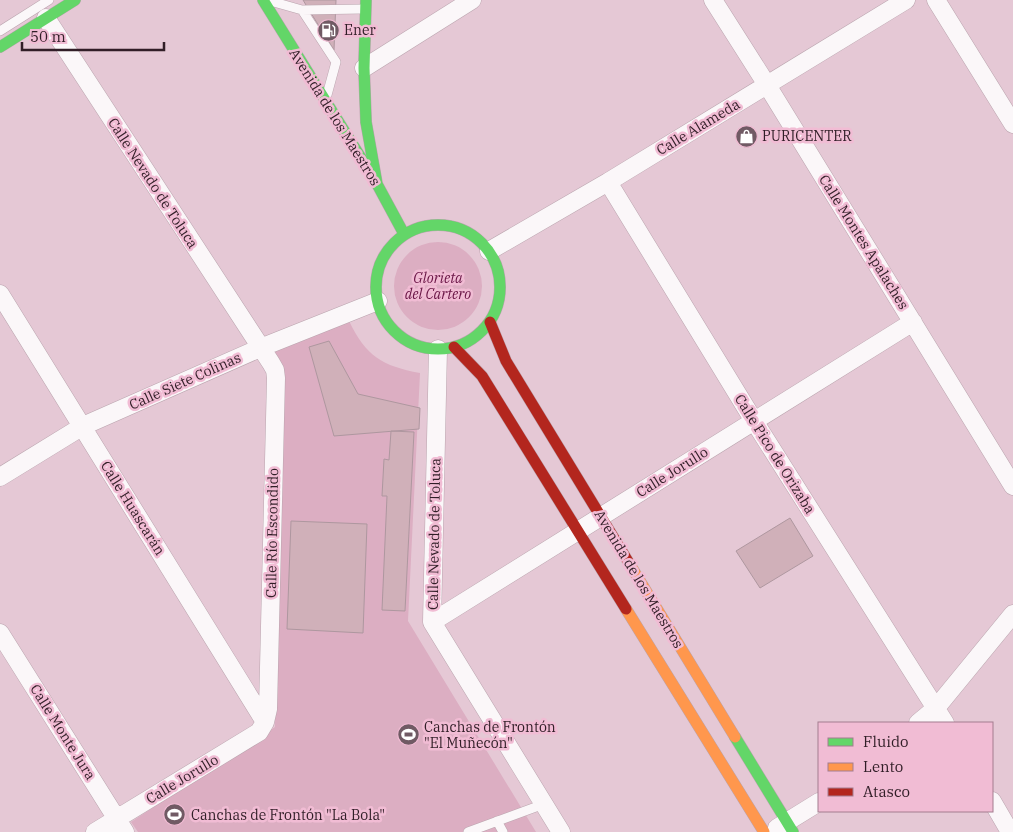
<svg xmlns="http://www.w3.org/2000/svg" width="1013" height="832" font-family="'IBM Plex Serif',serif">
  <style>
    .green { fill: #dcaec2 }
    .building { fill: #d0b0b9; stroke: #ae979f }
    .lines { fill: none; stroke-linecap: round; stroke-linejoin: round }
    .lane-casing { stroke: #baa4ae; stroke-width: 10 }
    .street-casing { stroke: #baa4ae; stroke-width: 19 }
    .fast-casing { stroke: #baa4ae; stroke-width: 12 }
    .slow-casing { stroke: #baa4ae; stroke-width: 12 }
    .jam-casing { stroke: #baa4ae; stroke-width: 12 }
    .lane { stroke: #fbf7f9; stroke-width: 9 }
    .street { stroke: #fbf7f9; stroke-width: 18 }
    .fast { stroke: #63d668; stroke-width: 11 }
    .slow { stroke: #ff974d; stroke-width: 11 }
    .jam { stroke: #b3261e; stroke-width: 11 }
    .labels { text-anchor: middle; dominant-baseline: central; stroke-width: 5; stroke-linejoin: round; paint-order: stroke }
    .poi-label { font-size: 14px; fill: #311e27; stroke: #f1bcd4; text-anchor: start }
    .street-label { font-size: 14px; fill: #311e27; stroke: #f1bcd4 }
    .park-label { font-size: 14px; font-style: italic; fill: #6a1546; stroke: #f1bcd4 }
  </style>
  <rect width="100%" height="100%" fill="#e5c8d5"/>
  <path class="green" d="M394 286a44 44 0 1 1 88 0a44 44 0 1 1-88 0Z
    M349,321C366,356 382,366 420,373L408,621L536,832H138L131,822L275,727L281,366L266,353Z"/>
  <path class="building" d="M303,0H336L334,50L309,10Z
    M329,341L358,394L420,408L419,429L334,436L309,347Z
    M391,431L414,432L405,611L382,610L387,496H382L384,459L389,460Z
    M790,518L813,556L760,588L736,551Z
    M291,521L367,524L363,633L287,629Z"/>
  <g class="lines">
    <defs>
      <path id="lane" d="M270,1L302,10L336,62L327,95
        M302,10L363,9
        M0,31L49,0
        M497,821L503,832
        M468,832L544,804"/>
      <path id="street" d="M713,0L767,85L1013,486
        M936,0L1013,124
        M46,18L271,363L275,370L276,378L268,709L265,722L259,732L95,832
        M364,68L472,0
        M608,182L754,421L945,723
        M489,251L608,182L906,0
        M0,294L265,722
        M438,349L432,622L561,832
        M0,477L83,426L260,348L378,301
        M432,622L913,322
        M0,633L125,832
        M918,723L936,708L1013,614
        M992,801L1010,832
        M777,828L819,802"/>
      <path id="fast" d="M263,0L377,184L404,234
        M366,0L364,68L366,122L377,184
        M0,47L75,0
        M376 287a62 62 0 1 1 124 0a62 62 0 1 1-124 0Z
        M735,737L793,832"/>
      <path id="slow" d="M629,563L735,737
        M626,609L764,832"/>
      <path id="jam" d="M490,322L506,361L629,563
        M454,347L482,376L626,609"/>
    </defs>
    <use href="#lane" class="lane-casing"/>
    <use href="#street" class="street-casing"/>
    <use href="#fast" class="fast-casing"/>
    <use href="#slow" class="slow-casing"/>
    <use href="#jam" class="jam-casing"/>
    <use href="#lane" class="lane"/>
    <use href="#street" class="street"/>
    <use href="#fast" class="fast"/>
    <use href="#slow" class="slow"/>
    <use href="#jam" class="jam"/>
  </g>
  <defs>
    <symbol id="fuel-disc" viewBox="-11 -11 22 22"><circle r="9.5" fill="#705a64" stroke="#f1bcd4"/><path d="M-5.5-6h7V0h2V4h1.3V-2.5L3-4.5l.8-.8L6-3V5H2.5V1h-1V6h-7ZM-4.2-4.7v3.2H.2V-4.7Z" fill="#fff"/></symbol>
    <symbol id="shop-disc" viewBox="-11 -11 22 22"><circle r="9.5" fill="#705a64" stroke="#f1bcd4"/><path d="M-5-2.5h2.3a2.7 3.5 0 0 1 5.4 0H5L5.5 6h-11ZM-1.5-2.5h3a1.5 2.3 0 0 0-3 0Z" fill="#fff"/></symbol>
    <symbol id="stadium-disc" viewBox="-11 -11 22 22"><circle r="9.5" fill="#705a64" stroke="#f1bcd4"/><path d="M0-5a6.5 5 0 1 0 0 10a6.5 5 0 1 0 0-10ZM-3.5-1.8h7v3.6h-7Z" fill="#fff"/></symbol>
  </defs>
  <g fill-rule="evenodd">
    <use href="#fuel-disc" x="316" y="18" width="25" height="25"/>
    <use href="#shop-disc" x="734" y="124" width="25" height="25"/>
    <use href="#stadium-disc" x="396" y="722" width="25" height="25"/>
    <use href="#stadium-disc" x="162" y="802" width="25" height="25"/>
  </g>
  <g class="labels">
    <g class="poi-label">
      <text x="344" y="30">Ener</text>
      <text x="762" y="136">PURICENTER</text>
      <text x="424" y="727">Canchas de Frontón<tspan x="424" dy="16">"El Muñecón"</tspan></text>
      <text x="191" y="815">Canchas de Frontón "La Bola"</text>
    </g>
    <g class="street-label">
      <text transform="translate(335 117) rotate(58)">Avenida de los Maestros</text>
      <text transform="translate(698 127) rotate(-31)">Calle Alameda</text>
      <text transform="translate(153 183) rotate(57)">Calle Nevado de Toluca</text>
      <text transform="translate(864 242) rotate(58)">Calle Montes Apalaches</text>
      <text transform="translate(185 381) rotate(-24)">Calle Siete Colinas</text>
      <text transform="translate(775 454) rotate(58)">Calle Pico de Orizaba</text>
      <text transform="translate(672 472) rotate(-32)">Calle Jorullo</text>
      <text transform="translate(133 508) rotate(58)">Calle Huascarán</text>
      <text transform="translate(272 533) rotate(-89)">Calle Río Escondido</text>
      <text transform="translate(434 534) rotate(-89)">Calle Nevado de Toluca</text>
      <text transform="translate(639 579) rotate(59)">Avenida de los Maestros</text>
      <text transform="translate(63 732) rotate(58)">Calle Monte Jura</text>
      <text transform="translate(182 779) rotate(-31)">Calle Jorullo</text>
    </g>
    <g class="park-label">
      <text x="438" y="278">Glorieta<tspan x="438" dy="16">del Cartero</tspan></text>
    </g>
  </g>
  <rect x="818" y="722" width="175" height="90" fill="#f1bcd4" stroke="#a47d8f"/>
  <rect x="828" y="738" width="25" height="8" fill="#63d668" stroke="#a47d8f"/>
  <text x="863" y="747" font-size="15" fill="#311e27">Fluido</text>
  <rect x="828" y="763" width="25" height="8" fill="#ff974d" stroke="#a47d8f"/>
  <text x="863" y="772" font-size="15" fill="#311e27">Lento</text>
  <rect x="828" y="788" width="25" height="8" fill="#b3261e" stroke="#a47d8f"/>
  <text x="863" y="797" font-size="15" fill="#311e27">Atasco</text>
  <path d="M22 42v8h142v-8" fill="none" stroke="#311e27" stroke-width="2.5"/>
  <text x="30" y="42" font-size="15" fill="#311e27" stroke="#f1bcd4" stroke-width="4" paint-order="stroke">50 m</text>
</svg>
